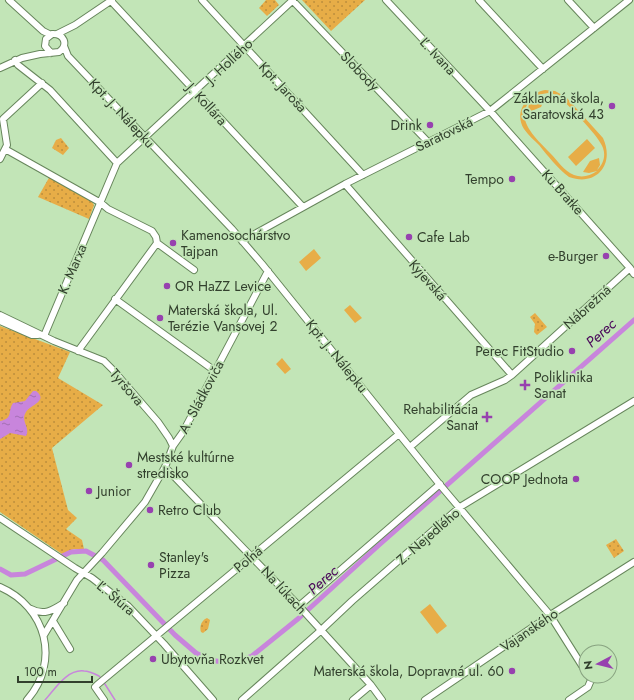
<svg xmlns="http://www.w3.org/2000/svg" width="634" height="700" font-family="Jost,sans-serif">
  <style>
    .grass { fill: url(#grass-dots) }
    .pitch { fill: #e7ad47; fill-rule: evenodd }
    .water { fill: url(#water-ripples) }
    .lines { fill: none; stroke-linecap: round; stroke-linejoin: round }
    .stream { stroke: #c885dc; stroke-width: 1.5 }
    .canal { stroke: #c885dc; stroke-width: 5 }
    .minor-casing { stroke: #67865c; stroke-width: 8 }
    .minor { stroke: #fff; stroke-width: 6 }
    .poi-dot { fill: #9741af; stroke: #c2e5b7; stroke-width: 1.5 }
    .labels { text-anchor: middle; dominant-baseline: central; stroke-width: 3.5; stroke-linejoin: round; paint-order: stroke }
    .street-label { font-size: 14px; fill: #32402d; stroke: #c2e5b7 }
    .poi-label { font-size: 14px; fill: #32402d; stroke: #c2e5b7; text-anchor: start }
    .water-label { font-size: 15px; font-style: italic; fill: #4a085a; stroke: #c2e5b7 }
  </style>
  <defs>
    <pattern id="grass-dots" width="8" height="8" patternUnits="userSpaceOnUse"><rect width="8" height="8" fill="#e7ad47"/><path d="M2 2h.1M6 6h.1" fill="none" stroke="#bc8e3c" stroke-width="1.8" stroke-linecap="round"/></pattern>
    <pattern id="water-ripples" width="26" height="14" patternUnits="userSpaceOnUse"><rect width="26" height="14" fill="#c885dc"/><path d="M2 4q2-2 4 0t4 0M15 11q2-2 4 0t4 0" fill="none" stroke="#a36eb3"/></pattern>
  </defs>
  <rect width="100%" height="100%" fill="#c2e5b7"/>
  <path class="grass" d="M266,0H275L279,5L267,16L259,8Z
    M302,0H365L331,31Z
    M61,138L69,148L63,155L52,148L56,140Z
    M50,176L91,200L94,205L89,219L38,197Z
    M535,313L547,327L537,335L534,332L535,324L530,317Z
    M0,326L70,352L58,378L103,405L52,448L68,510L77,518L66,529L82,540L84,549H74L62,554L0,512Z
    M616,539L624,551L614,558L606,545Z
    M207,618L210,620L208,629L203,633L201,632C199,626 202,620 207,618Z"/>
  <path class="pitch" d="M545,90L555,91L566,97L603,138C615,164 597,187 569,177C557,168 548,156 539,145C534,140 528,135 524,129C513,112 528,93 545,90ZM548,93L556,95L563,100C572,110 599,136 603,148C606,156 603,165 597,170L600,165L599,158L590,161L583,172L589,173L597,171C590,176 582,178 574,175C564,171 558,161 551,154C539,141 514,121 529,102C534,96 540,94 548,93Z
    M536,97H539L545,98L541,107L529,112C527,105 530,101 536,97Z
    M587,139L595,148L576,166L568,157Z
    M314,249L321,258L306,271L299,262Z
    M350,305L362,318L355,323L344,310Z
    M282,358L291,369L285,374L276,364Z
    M430,604L447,626L437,634L420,612Z"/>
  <path class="water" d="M33,391H36C49,401 30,405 26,412C20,421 31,428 26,436L10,433L2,438L0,439V421C14,418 7,412 13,403L25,401Z"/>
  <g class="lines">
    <path class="stream" d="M103,681L115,700
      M45,700C55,689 67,669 84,671C89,671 95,674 99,676L101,678"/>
    <path class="canal" d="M0,569L11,575L25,574L71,552L86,551L103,560L175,635L196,653L209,660L223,662L238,661L252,656L299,618L379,545L634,320"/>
    <defs>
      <path id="minor" d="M9,0L43,31L51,35
        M202,0L363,175
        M292,0L428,142
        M386,0L490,111L630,268L634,274
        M479,0L543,69
        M568,0L594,28
        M111,1L303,207
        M57,34L75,25L112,0
        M64,46L68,56L232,229L262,264L441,486L550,615L586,672
        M15,60L18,65L50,90L117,163
        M0,68L22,58L40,54L59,52C69,45 64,33 52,34L46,39L45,46L51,53
        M5,149L101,203L108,209L152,231L156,237L157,243L194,270
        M0,159L7,145L3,119L42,83
        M345,184L512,375
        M242,241L345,184L490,111L629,0
        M115,299L215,371
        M0,315L54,341L104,361L113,370L158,422L169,438L173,446
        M0,321L32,335H38
        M44,336L117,163L293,0
        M78,351L157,243
        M410,447L471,395L505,380L512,375L630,268
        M165,467L299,606L371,685L382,700
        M0,518L75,568L92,578L128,606L164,644L213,700
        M0,587C46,607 61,661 27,700
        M299,606L440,484
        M31,609C44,616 53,610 64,603
        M53,621L70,649
        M44,635L77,580L102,553L145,502L165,467L173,446L183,432L268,271
        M104,700L95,687L97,685L399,434
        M242,700L318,633L352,601L460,507L634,401
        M353,700L371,685
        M425,700L552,614L634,562
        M569,700L588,687L591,680L589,676"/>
    </defs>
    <use href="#minor" class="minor-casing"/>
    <use href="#minor" class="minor"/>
  </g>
  <g class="poi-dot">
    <circle cx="612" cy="106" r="4"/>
    <circle cx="430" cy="125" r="4"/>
    <circle cx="512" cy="179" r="4"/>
    <circle cx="409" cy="237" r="4"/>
    <circle cx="173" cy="243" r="4"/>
    <circle cx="606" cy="256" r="4"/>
    <circle cx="167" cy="286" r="4"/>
    <circle cx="160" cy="318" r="4"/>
    <circle cx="572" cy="351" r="4"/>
    <path d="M523 379h4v4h4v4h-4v4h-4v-4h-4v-4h4z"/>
    <path d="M485 411h4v4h4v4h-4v4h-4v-4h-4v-4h4z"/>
    <circle cx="129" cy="465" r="4"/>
    <circle cx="576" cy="479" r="4"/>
    <circle cx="89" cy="491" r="4"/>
    <circle cx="150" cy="510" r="4"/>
    <circle cx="151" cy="565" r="4"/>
    <circle cx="153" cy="659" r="4"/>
    <circle cx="512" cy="671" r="4"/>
  </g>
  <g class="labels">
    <g class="street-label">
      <text transform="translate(438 56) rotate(47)">Ľ. Ivana</text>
      <text transform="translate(229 61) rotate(-43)">J. Hollého</text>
      <text transform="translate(360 71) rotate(46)">Slobody</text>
      <text transform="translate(283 87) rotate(47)">Kpt. Jaroša</text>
      <text transform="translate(207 104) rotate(47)">J. Kollára</text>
      <text transform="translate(122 113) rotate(47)">Kpt. J. Nálepku</text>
      <text transform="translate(444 134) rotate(-26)">Saratovská</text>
      <text transform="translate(563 192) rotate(48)">Ku Bratke</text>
      <text transform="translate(72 269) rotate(-67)">K. Marxa</text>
      <text transform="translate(428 280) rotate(49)">Kyjevská</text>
      <text transform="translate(587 307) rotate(-42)">Nábrežná</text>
      <text transform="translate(337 356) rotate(51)">Kpt. J. Nálepku</text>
      <text transform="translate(127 387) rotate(49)">Tyršova</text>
      <text transform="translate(201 397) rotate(-62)">A. Sládkoviča</text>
      <text transform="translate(428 536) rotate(-41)">Z. Nejedlého</text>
      <text transform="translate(248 559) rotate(-40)">Poľná</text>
      <text transform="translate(284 590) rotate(47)">Na lúkach</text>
      <text transform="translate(116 598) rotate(40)">Ľ. Štúra</text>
      <text transform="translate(529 630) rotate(-34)">Vajanského</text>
    </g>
    <g class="poi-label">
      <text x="604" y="98" text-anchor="end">Základná škola,<tspan x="604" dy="16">Saratovská 43</tspan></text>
      <text x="422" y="125" text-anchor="end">Drink</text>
      <text x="504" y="179" text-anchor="end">Tempo</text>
      <text x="181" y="235">Kamenosochárstvo<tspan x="181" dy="16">Tajpan</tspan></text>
      <text x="417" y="237">Cafe Lab</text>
      <text x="598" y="256" text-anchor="end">e-Burger</text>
      <text x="175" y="286">OR HaZZ Levice</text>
      <text x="168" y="310">Materská škola, Ul.<tspan x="168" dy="16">Terézie Vansovej 2</tspan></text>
      <text x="564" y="351" text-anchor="end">Perec FitStudio</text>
      <text x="534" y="377">Poliklinika<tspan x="534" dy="16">Sanat</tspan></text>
      <text x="478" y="409" text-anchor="end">Rehabilitácia<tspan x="478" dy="16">Sanat</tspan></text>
      <text x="137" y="457">Mestské kultúrne<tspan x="137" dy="16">stredisko</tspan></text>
      <text x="568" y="479" text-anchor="end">COOP Jednota</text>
      <text x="97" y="491">Junior</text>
      <text x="158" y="510">Retro Club</text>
      <text x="159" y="557">Stanley's<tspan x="159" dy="16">Pizza</tspan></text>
      <text x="161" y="659">Ubytovňa Rozkvet</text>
      <text x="504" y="671" text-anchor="end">Materská škola, Dopravná ul. 60</text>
    </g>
    <g class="water-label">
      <text transform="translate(601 333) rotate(-42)">Perec</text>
      <text transform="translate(323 580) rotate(-42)">Perec</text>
    </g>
  </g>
  <g transform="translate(598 664) rotate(263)"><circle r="19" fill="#c2e5b7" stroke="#88a380"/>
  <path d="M0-3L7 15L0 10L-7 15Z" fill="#9741af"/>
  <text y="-6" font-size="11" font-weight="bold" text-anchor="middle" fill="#32402d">N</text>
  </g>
  <path d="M18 676v6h74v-6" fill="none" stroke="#32402d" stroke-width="2"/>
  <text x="24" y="676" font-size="12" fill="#32402d" stroke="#c2e5b7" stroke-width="3" paint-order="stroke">100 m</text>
</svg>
